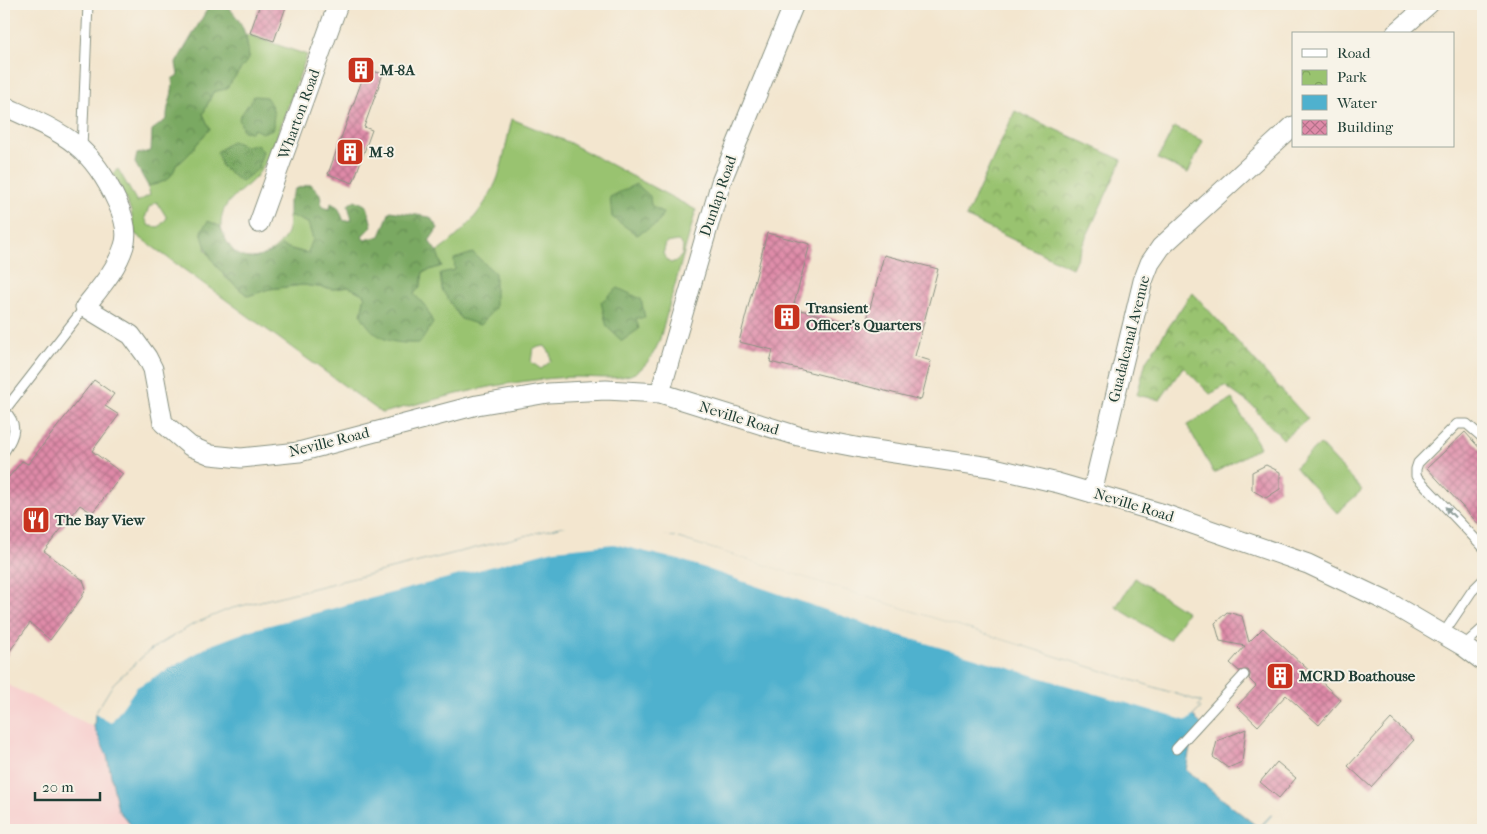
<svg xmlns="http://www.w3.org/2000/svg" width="1487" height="834" font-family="'IM FELL French Canon',serif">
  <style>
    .built { fill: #f7d0cf }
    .grass { fill: #99c36f; stroke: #5c8052; fill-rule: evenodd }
    .forest { fill: url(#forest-crowns); stroke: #4c734b }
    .park { fill: url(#park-crowns); stroke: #5c8052 }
    .water { fill: #4fb1ce; stroke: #377781 }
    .pier { fill: #f3e6cf }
    .building { fill: url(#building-cross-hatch) }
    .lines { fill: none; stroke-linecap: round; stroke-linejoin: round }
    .lane-casing { stroke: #899282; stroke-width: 11 }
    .street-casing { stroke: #899282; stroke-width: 21 }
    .lane { stroke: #fff; stroke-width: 9 }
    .street { stroke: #fff; stroke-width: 19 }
    .oneway { fill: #8f9e9a }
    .labels { text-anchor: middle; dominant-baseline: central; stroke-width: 4; stroke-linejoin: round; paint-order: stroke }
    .poi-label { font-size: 15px; font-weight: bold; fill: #1f3d34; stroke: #f7f3e8; text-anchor: start }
    .street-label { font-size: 15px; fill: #1f3d34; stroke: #f7f3e8 }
  </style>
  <defs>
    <pattern id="forest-crowns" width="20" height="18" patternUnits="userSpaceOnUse" patternTransform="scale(1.25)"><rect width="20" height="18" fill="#7aa962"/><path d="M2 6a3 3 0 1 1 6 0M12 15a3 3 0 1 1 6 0" fill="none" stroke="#638b52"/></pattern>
    <pattern id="park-crowns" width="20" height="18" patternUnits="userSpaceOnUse" patternTransform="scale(1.25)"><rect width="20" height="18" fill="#99c36f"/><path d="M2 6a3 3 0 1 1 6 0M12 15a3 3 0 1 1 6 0" fill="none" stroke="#7ca05c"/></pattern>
    <pattern id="building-cross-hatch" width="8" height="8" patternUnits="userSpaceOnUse" patternTransform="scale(1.25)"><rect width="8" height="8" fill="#df8aa8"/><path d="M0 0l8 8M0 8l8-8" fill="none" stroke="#b4728a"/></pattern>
  </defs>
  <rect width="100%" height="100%" fill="#f7f3e8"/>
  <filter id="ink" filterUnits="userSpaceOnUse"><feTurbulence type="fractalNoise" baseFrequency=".02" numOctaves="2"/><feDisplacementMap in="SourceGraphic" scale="10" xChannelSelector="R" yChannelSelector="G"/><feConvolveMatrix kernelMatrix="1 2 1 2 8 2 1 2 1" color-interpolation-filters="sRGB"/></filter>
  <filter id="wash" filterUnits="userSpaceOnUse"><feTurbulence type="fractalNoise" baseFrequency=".0096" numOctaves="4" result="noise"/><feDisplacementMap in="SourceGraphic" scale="20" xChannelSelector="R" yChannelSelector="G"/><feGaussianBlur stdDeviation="1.12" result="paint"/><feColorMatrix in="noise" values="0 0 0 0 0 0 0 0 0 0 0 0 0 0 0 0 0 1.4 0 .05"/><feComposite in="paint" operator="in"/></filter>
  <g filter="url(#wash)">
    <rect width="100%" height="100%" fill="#f3e6cf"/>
    <path class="built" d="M4,683L94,727L107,756L118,810L135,830H4Z"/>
    <path class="grass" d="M246,34L307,55L270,155C265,163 261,171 255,178C239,195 220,200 221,227L208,221L205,249L225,277L248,296L269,289L303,285L333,289L349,287L365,295L361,315L426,307L414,294L421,285L423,272L442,266L437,252C463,234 487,206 498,177C504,159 507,138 512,119L568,142L696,210L659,342C653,355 645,370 630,375C613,380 594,377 577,377C561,377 543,379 527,381C478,387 430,401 382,413L135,234L131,211L113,173L118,169L137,202L150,195L148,186C162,183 172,180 176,165C191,156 197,141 210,129L203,114L213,92L249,58ZM157,202L167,218L159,227L149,226L145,218L149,207ZM678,241L683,246L682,255L677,261L670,263L663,254L666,243ZM545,346L550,353L551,361L541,369L531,362L533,348Z
      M1174,127L1203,141L1188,173L1158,159Z
      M289,215L308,223L313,239L309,252L306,253L281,246L274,253L270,252C284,243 290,232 289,215Z
      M1232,399L1260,447L1214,473L1187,425Z
      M1320,444L1362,490L1337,513L1295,467Z
      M1135,578L1187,612L1169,640L1116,607Z"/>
    <path class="forest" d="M225,4C244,23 246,32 249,58L226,89L213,92L203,114L210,129C197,141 191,156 176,165C172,180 162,183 148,186L135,163L137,154L151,151L152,130L167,119C166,104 175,94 172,79L178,75L176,63L208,8Z
      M254,96L266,97C277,113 273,113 273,129L262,133L254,129L251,132L243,131L239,118Z
      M232,141L246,146L256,144L263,151L258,169L241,182L222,167L217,152Z
      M311,184L320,194L322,207L330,209L331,203L338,207L344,221L352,220L348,205L355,200L367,206L372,226L362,236L364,240L380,236L390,211L430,217L438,228L429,241L437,252L442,266L423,272L421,285L414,294L426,307L433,323L420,343C392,344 375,341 361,315L365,295L349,287L333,289L303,285L269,289L248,296C224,276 208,263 201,231L208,221L221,227C227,248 240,265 264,255C272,252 275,252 281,246L305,253L308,252L313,239L308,223L289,215V201L295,189Z
      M636,184L650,196L651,205L663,213L657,224L637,235L612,217L610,197Z
      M473,253L495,273V308L480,325L461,319L442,290L440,273L455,270L454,259Z
      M618,288L641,299L645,318H636L639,329L622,341L607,327L601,302Z"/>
    <path class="park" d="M1015,111L1122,160L1072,268L966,217Z
      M1192,292L1308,419L1283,439L1256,411L1257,409L1225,386L1210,394L1183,367L1160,400L1137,395L1146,361Z"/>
    <path class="water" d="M561,527L674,537L1201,702L1198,706L1201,708L1193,716L1207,730L1190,748L1186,770L1259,828L1271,815L1298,830H135L118,810L107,756L94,727L95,714L114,683L150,650L194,624L230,609Z"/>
    <path class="pier" d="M617,525L674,537L740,557L1201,702L1198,706L1201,708L1187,721L895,634L687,562L614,544L554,550L251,630L211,645L137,687L111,723L95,714L114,683L148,652L194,624L230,609L561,527Z
      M1274,813L1298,828L1300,830H1270L1263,825Z"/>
    <g id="blocks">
      <path class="building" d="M260,4H287L274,41L250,33Z
        M366,69L383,74L364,127L372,130L353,183L328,174Z
        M767,233L810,244L793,308L865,327L884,255L938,269L915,356L931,361L921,400L770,362L773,350L739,342Z
        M94,380L114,394L105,406L119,415L92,451L123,474L92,513L80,505L44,551L83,580L86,588L82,597L50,640L30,623L4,659V483L22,461L28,464Z
        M1465,432L1483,452V529L1427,468Z
        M1266,465L1280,472V489L1266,498L1252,490V472Z
        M1227,612L1242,616L1249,642L1263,628L1341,700L1319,725L1286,695L1258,726L1237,706L1256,686L1249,679L1250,674L1248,670L1239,671L1230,663L1245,646L1220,641L1215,623Z
        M1391,719L1414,740L1371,787L1348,766Z
        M1246,729L1242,762L1228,768L1213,757L1217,741Z
        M1277,762L1296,778L1279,798L1260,782Z"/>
    </g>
  </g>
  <g filter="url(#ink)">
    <use href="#blocks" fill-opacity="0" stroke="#899282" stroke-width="1"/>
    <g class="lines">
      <defs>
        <path id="lane" d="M82,148L88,4
          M4,410C19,425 15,435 4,452
          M4,411L85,307
          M1483,438L1467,424H1457L1418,463L1416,469V476L1483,547
          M1443,634L1472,591L1483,580
          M1463,646L1483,628
          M1176,749L1244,675"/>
        <path id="street" d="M1395,34L1429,4
          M4,106C60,132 90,142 117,202C123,215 129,232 124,246C117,269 99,289 85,307L131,335L147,357L153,369L163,423L190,446L211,455L241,458L299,452L477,405L548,393L606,390L660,393L798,436L861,448L990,467L1058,483L1161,513L1308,564L1388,602L1463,646L1483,661
          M259,223L338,4
          M660,393L721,182L794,4
          M1092,493L1143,281L1150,263L1161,247L1293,126"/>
      </defs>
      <use href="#lane" class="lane-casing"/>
      <use href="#street" class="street-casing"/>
      <use href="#lane" class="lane"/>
      <use href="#street" class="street"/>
    </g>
    <defs><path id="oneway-solid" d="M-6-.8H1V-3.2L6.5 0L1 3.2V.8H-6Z" transform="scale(1.25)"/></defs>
    <use class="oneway" href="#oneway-solid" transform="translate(1450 512) rotate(-133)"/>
  </g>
  <defs>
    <symbol id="building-square" viewBox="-11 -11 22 22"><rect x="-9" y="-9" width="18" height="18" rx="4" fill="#c8321e" stroke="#f7f3e8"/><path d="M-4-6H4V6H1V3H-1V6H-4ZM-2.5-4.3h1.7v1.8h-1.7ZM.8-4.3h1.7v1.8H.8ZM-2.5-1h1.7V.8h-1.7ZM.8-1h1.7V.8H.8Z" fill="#fff"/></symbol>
    <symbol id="restaurant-square" viewBox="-11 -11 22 22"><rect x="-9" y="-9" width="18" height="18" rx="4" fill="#c8321e" stroke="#f7f3e8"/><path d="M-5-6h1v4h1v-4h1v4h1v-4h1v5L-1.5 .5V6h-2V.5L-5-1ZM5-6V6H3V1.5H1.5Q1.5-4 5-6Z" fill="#fff"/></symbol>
  </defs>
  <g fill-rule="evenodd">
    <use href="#building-square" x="345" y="54" width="32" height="32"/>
    <use href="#building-square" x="334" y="136" width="32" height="32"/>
    <use href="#building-square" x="771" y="301" width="32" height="32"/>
    <use href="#restaurant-square" x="20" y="504" width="32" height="32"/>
    <use href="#building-square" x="1264" y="660" width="32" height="32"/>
  </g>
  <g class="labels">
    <g class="poi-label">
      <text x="380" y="70">M-8A</text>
      <text x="369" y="152">M-8</text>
      <text x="806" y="308">Transient<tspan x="806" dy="17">Officer's Quarters</tspan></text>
      <text x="55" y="520">The Bay View</text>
      <text x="1299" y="676">MCRD Boathouse</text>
    </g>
    <g class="street-label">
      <text transform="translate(299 114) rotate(-70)">Wharton Road</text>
      <text transform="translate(718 196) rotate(-71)">Dunlap Road</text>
      <text transform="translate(1129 339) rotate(-76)">Guadalcanal Avenue</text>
      <text transform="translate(739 418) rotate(17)">Neville Road</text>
      <text transform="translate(329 442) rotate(-14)">Neville Road</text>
      <text transform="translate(1134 505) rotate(17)">Neville Road</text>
    </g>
  </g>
  <rect width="1487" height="834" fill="none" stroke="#f7f3e8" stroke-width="20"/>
  <rect x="1292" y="32" width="162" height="115" fill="#f7f3e8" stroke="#a1aaa0"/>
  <rect x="1302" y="49" width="25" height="8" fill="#ffffff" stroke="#a1aaa0"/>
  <text x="1337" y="58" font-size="15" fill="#1f3d34">Road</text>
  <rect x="1302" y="70" width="25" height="15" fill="url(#park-crowns)" stroke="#a1aaa0"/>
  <text x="1337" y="82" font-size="15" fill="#1f3d34">Park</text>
  <rect x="1302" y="95" width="25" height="15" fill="#4fb1ce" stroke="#a1aaa0"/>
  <text x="1337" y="108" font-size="15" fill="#1f3d34">Water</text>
  <rect x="1302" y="120" width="25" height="15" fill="url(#building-cross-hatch)" stroke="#a1aaa0"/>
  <text x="1337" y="132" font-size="15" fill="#1f3d34">Building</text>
  <path d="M35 792v8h65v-8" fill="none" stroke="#1f3d34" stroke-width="2.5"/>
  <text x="42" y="792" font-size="15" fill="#1f3d34" stroke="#f7f3e8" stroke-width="4" paint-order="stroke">20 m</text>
</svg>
